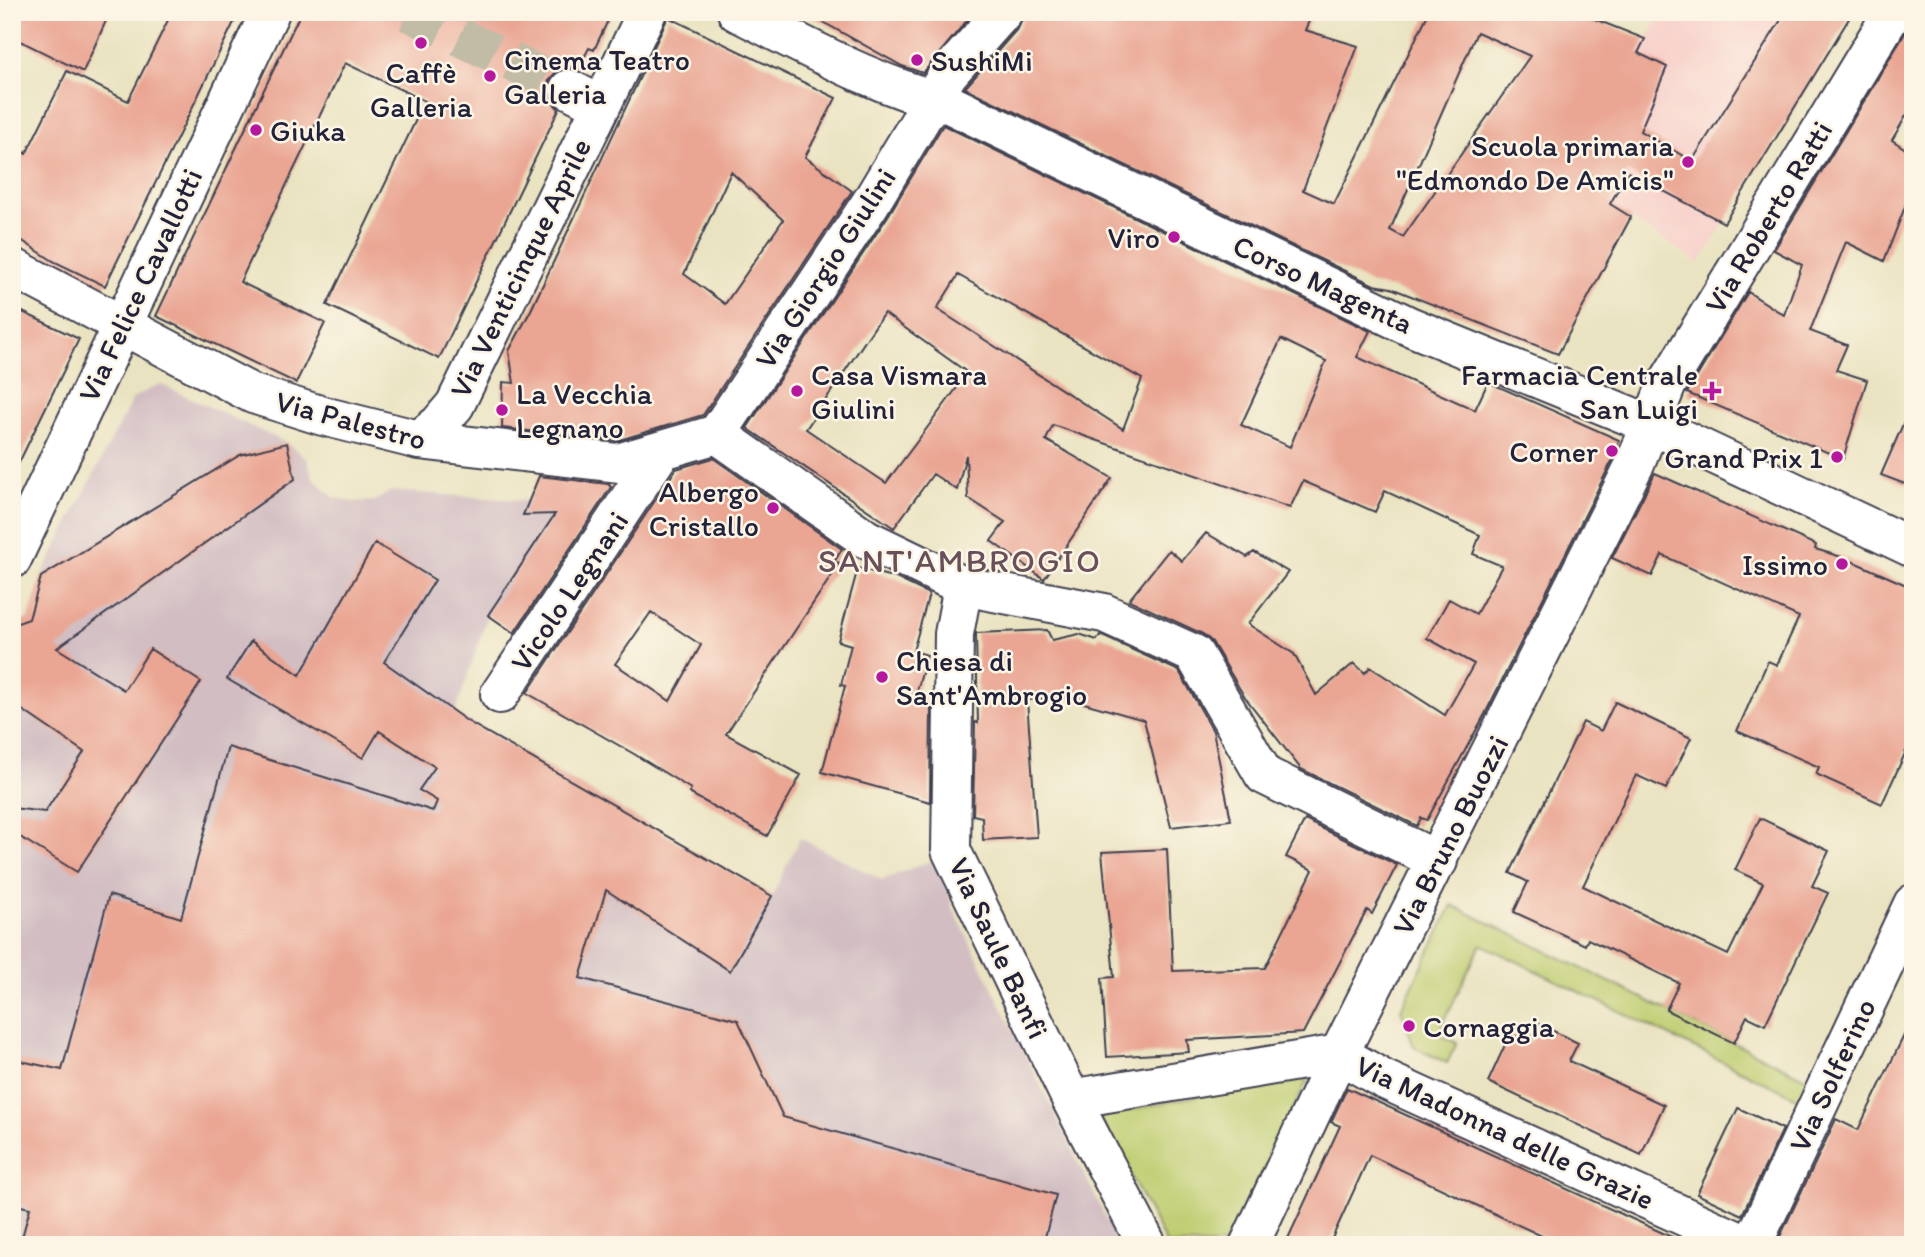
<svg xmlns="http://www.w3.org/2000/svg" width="1925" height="1257" font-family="Itim,sans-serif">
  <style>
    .built { fill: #f7d0ca }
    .industrial { fill: #d2bec2 }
    .green { fill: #becc6e; stroke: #707754; stroke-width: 2 }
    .building { fill: #eaa593; fill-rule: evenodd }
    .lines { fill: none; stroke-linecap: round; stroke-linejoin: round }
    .minor-tunnel { stroke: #c2bca6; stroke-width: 38; stroke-dasharray: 38 19; stroke-linecap: butt }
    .minor-casing { stroke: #403f4f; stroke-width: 42 }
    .minor { stroke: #fff; stroke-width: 38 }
    .poi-dot { fill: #b5179e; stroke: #fcf5e5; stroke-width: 2.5 }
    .labels { text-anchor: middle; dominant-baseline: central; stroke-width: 5; stroke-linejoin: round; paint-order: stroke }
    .poi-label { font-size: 30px; fill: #22223b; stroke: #fcf5e5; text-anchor: start }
    .street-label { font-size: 30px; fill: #22223b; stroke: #fcf5e5 }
    .quarter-label { font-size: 33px; letter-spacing: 2px; fill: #68505a; stroke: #fcf5e5 }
  </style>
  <rect width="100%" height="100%" fill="#fcf5e5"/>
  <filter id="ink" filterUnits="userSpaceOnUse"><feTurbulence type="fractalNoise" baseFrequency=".0143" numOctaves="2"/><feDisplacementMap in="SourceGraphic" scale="14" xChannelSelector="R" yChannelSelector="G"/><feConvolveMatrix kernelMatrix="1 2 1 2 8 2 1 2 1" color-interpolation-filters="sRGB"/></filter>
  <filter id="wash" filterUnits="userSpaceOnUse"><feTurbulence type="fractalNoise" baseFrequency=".00686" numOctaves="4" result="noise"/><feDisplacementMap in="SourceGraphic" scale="28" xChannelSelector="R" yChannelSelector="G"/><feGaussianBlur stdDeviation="1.57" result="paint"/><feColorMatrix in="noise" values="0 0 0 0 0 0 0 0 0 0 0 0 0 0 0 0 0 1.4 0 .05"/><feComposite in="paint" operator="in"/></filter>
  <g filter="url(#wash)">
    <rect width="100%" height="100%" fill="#eae3c1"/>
    <path class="built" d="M1663,12H1853L1700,263L1593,195L1653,100L1667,67L1638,53Z"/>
    <path class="industrial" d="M160,384L287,443L307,459L313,478L333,497L352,502L375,501L391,491L529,501L524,515L565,514L537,541L488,615L455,713L772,896L800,838L882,880L938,858L952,906L1119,1245H12V625L29,618L41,577L133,398Z"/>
    <path class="green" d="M1452,905L1810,1080L1801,1100L1481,944L1438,1034L1457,1043L1447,1063L1414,1047L1401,1009Z
      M1311,1073L1227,1245H1167L1099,1116Z"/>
    <g id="blocks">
      <path class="building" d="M12,12H110L83,72L12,37Z
        M172,12H239L105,286L53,261L12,234V144L26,154L67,71L128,101Z
        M301,12H612L594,50L589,48L578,69L569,67L558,70L549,80L547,89L550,100L559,109L439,359L327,305L425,101L345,63L240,282L325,323L296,383L156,316Z
        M805,12H974L923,73L902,66Z
        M1024,12H1313L1305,30L1358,46L1303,190L1334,204L1429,12H1577L1645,39L1638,53L1667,67L1640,131L1692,161L1786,12H1853L1724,223L1628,172L1610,204L1631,217L1558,354L1391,288L1374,285L965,88L1019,27ZM1477,32L1530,56L1403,237L1390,230Z
        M668,17L836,98L805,157L852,191L703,415L616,441L502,428L503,382L514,383L509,351L531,310ZM731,172L783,220L725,304L684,274Z
        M1913,20V104L1892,140L1913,154V186L1884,261L1846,242L1810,331L1847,345L1836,370L1867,380L1843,459L1687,393L1748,292L1784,315L1802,265L1774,250Z
        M943,125L1370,331L1357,357L1475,410L1488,382L1619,440L1614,457L1485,714L1427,820L1421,818L1417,826L1301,769L1244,696L1212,642L1203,634L1129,600L1169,550L1182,561L1206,533L1247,557L1254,552L1288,572L1248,624L1294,654L1316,695L1354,663L1365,673L1370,667L1445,715L1474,664L1427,638L1449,599L1476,614L1502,566L1473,554L1480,535L1385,491L1375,512L1303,481L1290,508L1053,425L1046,440L1112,478L1044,579L991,541L1005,522L968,498L966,455L957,490L933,474L894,528L747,428L888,216ZM958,275L1142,379L1123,429L937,309ZM884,313L968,373L886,483L806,429ZM1281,339L1326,361L1290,447L1241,425Z
        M12,307L79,339L12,477Z
        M1913,401V487L1881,475Z
        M287,443L295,479L57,648L124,690L150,649L201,682L77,872L12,832V808L45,812L84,752L12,703V625L29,619L41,577L240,455Z
        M713,458L842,549L834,562L840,563L726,734L801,775L767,836L689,793L691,789L634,754L527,693L676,469ZM651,612L701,645L670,701L615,664Z
        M1655,473L1816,545L1815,549L1845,558L1913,588V736L1882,804L1816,774L1819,767L1737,731L1768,661L1777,665L1799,617L1662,555L1652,576L1612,558Z
        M539,476L608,484L611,487L514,633L488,615L555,514L523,515Z
        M375,543L435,580L384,662L467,721L772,896L730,971L606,890L580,978L738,1020L783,1117L1056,1195L1043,1245H20L30,1208L12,1204V1059L62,1070L109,895L181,918L228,747L433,811L437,801L419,790L435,767L379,731L363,758L227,679L251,641L300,675Z
        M858,568L896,578L929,594L913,651L927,655L914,702L931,708L930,802L822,772L845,686L841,685L851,645L838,641Z
        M1047,630L1052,640L1079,634L1097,640L1100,635L1179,671L1213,731L1231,820L1171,827L1144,720L1063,697L1027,700L1037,837L983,840L982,817L973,815L975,722L978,723L976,633Z
        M1615,702L1691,738L1666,789L1636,775L1583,886L1728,955L1763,883L1735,870L1760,818L1829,851L1812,886L1828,893L1765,1025L1747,1016L1734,1043L1666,1010L1679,983L1588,939L1585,945L1514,912L1528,882L1510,873L1583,722L1601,731Z
        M1305,820L1397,865L1372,914L1367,910L1303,1033L1187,1040L1189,1052L1107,1057L1102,978L1114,977L1102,852L1167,849L1173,971L1265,968L1313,870L1286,857Z
        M1913,1017V1245H1776L1836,1119L1858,1130Z
        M1539,1024L1578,1043L1569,1061L1664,1105L1641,1155L1488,1082L1510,1034L1530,1043Z
        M1347,1088L1689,1245H1561L1370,1155L1329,1245H1285L1340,1126L1331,1122Z
        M1738,1108L1783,1129L1742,1215L1697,1194Z"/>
    </g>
  </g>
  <g filter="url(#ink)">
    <use href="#blocks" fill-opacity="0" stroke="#403f4f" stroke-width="2"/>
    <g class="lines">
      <path class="minor-tunnel" d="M408,12L569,89"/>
      <defs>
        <path id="minor" d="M737,12C806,46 874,85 949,104L1409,326L1652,425L1913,548
          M569,89L600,105
          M12,267L253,394L323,416L419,440L618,463L717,434
          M717,434L866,539L963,586L1104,613L1194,654L1264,775L1438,861
          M717,434L870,204L948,74L1003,12
          M419,440L439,424L455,405L647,12
          M12,559L270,12
          M963,586L954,634L951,850L1071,1099L1147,1245
          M500,694L660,453
          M1339,1054L1383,1079L1747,1245
          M1071,1099L1339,1054
          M1249,1245L1339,1054L1634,466L1667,384L1893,12
          M1752,1245L1913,904"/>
      </defs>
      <use href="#minor" class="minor-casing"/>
      <use href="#minor" class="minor"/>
    </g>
  </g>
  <g class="poi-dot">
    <circle cx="421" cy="43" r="7"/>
    <circle cx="917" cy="60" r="7"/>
    <circle cx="490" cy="76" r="7"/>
    <circle cx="256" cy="130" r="7"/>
    <circle cx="1688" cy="162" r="7"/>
    <circle cx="1174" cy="237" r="7"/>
    <circle cx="797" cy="391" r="7"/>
    <path d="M1708.5 380.5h7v7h7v7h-7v7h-7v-7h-7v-7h7z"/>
    <circle cx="502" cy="410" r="7"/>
    <circle cx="1612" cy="451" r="7"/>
    <circle cx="1837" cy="457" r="7"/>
    <circle cx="773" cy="508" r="7"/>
    <circle cx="1842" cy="564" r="7"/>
    <circle cx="882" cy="677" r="7"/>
    <circle cx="1409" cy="1026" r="7"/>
  </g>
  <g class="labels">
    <g class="poi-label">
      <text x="504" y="59">Cinema Teatro<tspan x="504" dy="34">Galleria</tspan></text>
      <text x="931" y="60">SushiMi</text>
      <text x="421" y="72" text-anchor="middle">Caffè<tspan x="421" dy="34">Galleria</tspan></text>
      <text x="270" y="130">Giuka</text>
      <text x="1674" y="145" text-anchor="end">Scuola primaria<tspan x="1674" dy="34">"Edmondo De Amicis"</tspan></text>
      <text x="1160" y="237" text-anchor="end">Viro</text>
      <text x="811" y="374">Casa Vismara<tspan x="811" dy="34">Giulini</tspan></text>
      <text x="1698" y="374" text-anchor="end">Farmacia Centrale<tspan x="1698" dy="34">San Luigi</tspan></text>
      <text x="516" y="393">La Vecchia<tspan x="516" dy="34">Legnano</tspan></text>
      <text x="1598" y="451" text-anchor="end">Corner</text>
      <text x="1823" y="457" text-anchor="end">Grand Prix 1</text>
      <text x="759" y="491" text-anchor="end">Albergo<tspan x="759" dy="34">Cristallo</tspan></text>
      <text x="1828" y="564" text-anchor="end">Issimo</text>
      <text x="896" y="660">Chiesa di<tspan x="896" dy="34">Sant'Ambrogio</tspan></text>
      <text x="1423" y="1026">Cornaggia</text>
    </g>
    <g class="street-label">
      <text transform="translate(1768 217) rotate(-59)">Via Roberto Ratti</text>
      <text transform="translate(520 268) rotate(-64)">Via Venticinque Aprile</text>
      <text transform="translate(825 268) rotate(-57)">Via Giorgio Giulini</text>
      <text transform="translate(1323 284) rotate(25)">Corso Magenta</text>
      <text transform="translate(140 285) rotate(-65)">Via Felice Cavallotti</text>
      <text transform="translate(351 420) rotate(15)">Via Palestro</text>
      <text transform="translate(569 591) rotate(-56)">Vicolo Legnani</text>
      <text transform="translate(1450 835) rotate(-63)">Via Bruno Buozzi</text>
      <text transform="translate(999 948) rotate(65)">Via Saule Banfi</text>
      <text transform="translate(1832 1075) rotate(-65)">Via Solferino</text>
      <text transform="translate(1505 1132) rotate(25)">Via Madonna delle Grazie</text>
    </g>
    <g class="quarter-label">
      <text x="960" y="560">SANT'AMBROGIO</text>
    </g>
  </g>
  <rect width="1925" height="1257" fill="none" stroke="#fcf5e5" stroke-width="42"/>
</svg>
